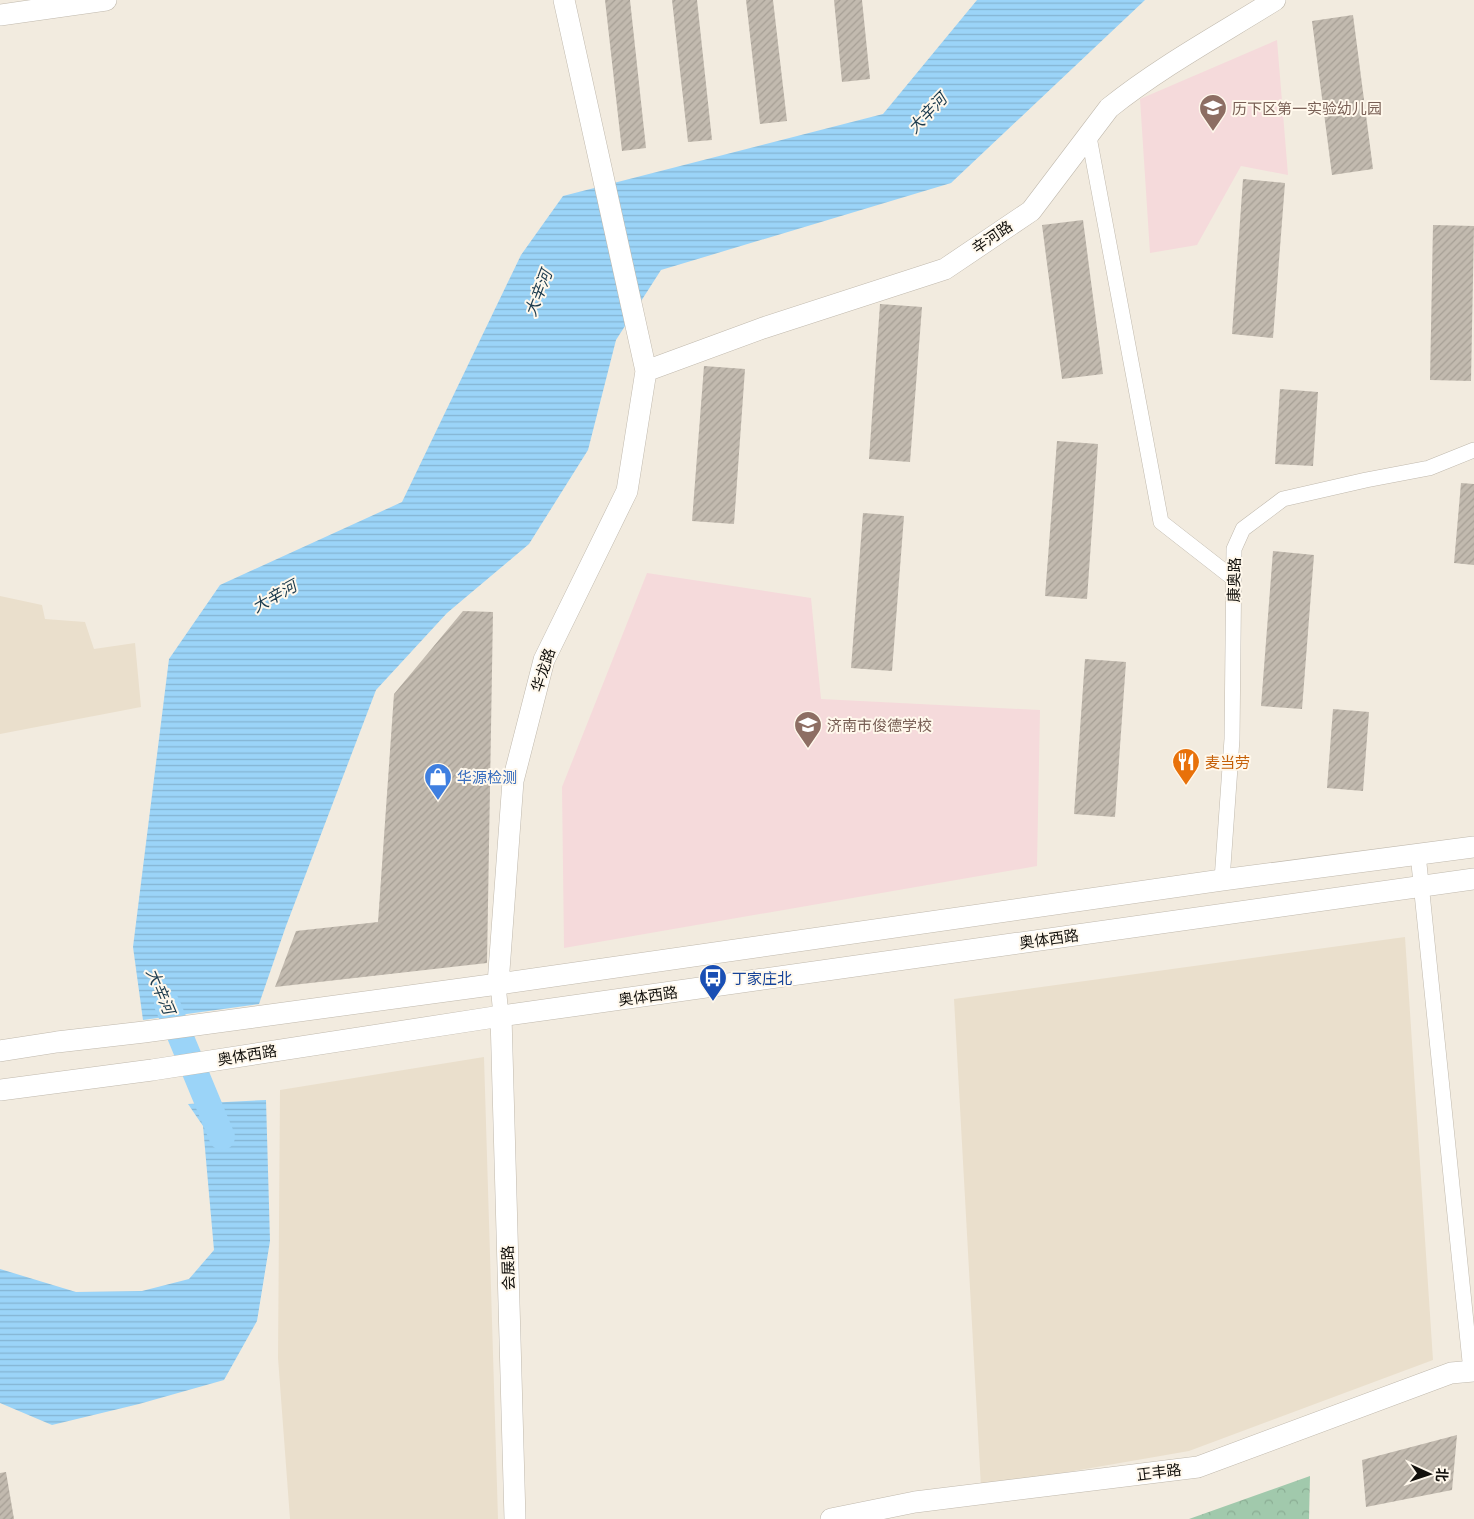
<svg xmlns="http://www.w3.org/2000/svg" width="1474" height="1519" font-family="Quicksand,'Noto Sans SC',sans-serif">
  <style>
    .built { fill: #eadfcc }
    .education { fill: #f5dadb }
    .forest { fill: url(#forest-crowns) }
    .water { fill: url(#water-rules) }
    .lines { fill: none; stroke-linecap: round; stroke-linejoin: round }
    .river { stroke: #9bd4f8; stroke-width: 26 }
    .building { fill: url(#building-hatch) }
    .street-casing { stroke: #c0b9ad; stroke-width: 16 }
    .secondary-casing { stroke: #c0b9ad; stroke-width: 22 }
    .street { stroke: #fff; stroke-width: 15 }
    .secondary { stroke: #fff; stroke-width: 21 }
    .labels { text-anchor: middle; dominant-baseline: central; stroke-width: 4; stroke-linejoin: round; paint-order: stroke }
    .education-label { font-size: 15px; fill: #785e54; stroke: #fff8ec; text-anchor: start }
    .street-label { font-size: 15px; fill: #12100c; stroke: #fff8ec }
    .food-label { font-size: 15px; fill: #c56008; stroke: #fff8ec; text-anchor: start }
    .shop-label { font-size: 15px; fill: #366cbe; stroke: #fff8ec; text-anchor: start }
    .transit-label { font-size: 15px; fill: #164399; stroke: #fff8ec; text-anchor: start }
    .water-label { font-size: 16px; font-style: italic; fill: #1b3a4d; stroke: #fff8ec }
  </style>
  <defs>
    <pattern id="forest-crowns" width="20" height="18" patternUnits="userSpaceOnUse" patternTransform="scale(1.25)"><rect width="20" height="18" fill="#a1c9ac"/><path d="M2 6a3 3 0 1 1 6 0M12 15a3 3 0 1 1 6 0" fill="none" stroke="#8aac93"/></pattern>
    <pattern id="water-rules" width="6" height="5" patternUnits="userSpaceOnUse" patternTransform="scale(1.25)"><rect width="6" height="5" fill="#9bd4f8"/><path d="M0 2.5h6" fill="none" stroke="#84b5d3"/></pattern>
    <pattern id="building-hatch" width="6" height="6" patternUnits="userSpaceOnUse" patternTransform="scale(1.25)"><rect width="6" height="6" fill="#c2baaf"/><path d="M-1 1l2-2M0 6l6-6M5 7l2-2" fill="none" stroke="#a69f95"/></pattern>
  </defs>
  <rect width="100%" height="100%" fill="#f2ebdf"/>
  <path class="built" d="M0,596L42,605L45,619L85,622L94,649L135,643L141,707L0,734Z
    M1405,937L1433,1360L1189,1451L981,1487L954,999Z
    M484,1057L498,1519H290L278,1358L280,1090Z"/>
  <path class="education" d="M1277,40L1288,175L1241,166L1197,245L1150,253L1140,99Z
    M647,573L811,598L821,699L1040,710L1037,866L564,948L562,787Z"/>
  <path class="forest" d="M1310,1476L1309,1519H1189Z"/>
  <path class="water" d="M977,0H1145L951,183L661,270L616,340L588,450L529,544L447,613L376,690L286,926L259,1004L143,1020L133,947L169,659L220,585L402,502L521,255L563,196L883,114Z
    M266,1100L270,1241L257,1321L224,1380L139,1404L52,1425L0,1403V1269L76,1292L142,1291L189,1279L214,1250L203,1126L188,1104Z"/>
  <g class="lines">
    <path class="river" d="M167,1004L222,1137"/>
  </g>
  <path class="building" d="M605,0H630L646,148L622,151Z
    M672,0H697L712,140L688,142Z
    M746,0H773L787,121L760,124Z
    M834,0H862L870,79L842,82Z
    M1353,15L1373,169L1332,175L1312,21Z
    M1243,179L1285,183L1273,338L1232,334Z
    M1083,220L1103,374L1062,379L1042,225Z
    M1433,225L1474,226L1471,381L1430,380Z
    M880,304L922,307L910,462L869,459Z
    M704,366L745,369L734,524L692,521Z
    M1280,389L1318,392L1313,466L1275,464Z
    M1057,441L1098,444L1087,599L1045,596Z
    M1461,483L1474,484V565L1454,563Z
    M863,513L904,516L892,671L851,668Z
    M1273,551L1314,555L1302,709L1261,706Z
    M463,611L493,612L487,963L275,987L296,931L378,922L394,694Z
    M1085,659L1126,662L1115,817L1074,814Z
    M1333,709L1369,712L1363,791L1327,788Z
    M1457,1435L1452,1490L1366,1507L1362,1460Z
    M6,1472L14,1519H0V1473Z"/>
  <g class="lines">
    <defs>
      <path id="street" d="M1089,137L1161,522L1234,579
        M1418,854L1471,1371
        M1222,880L1232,739L1234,549L1243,529L1283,499L1366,480L1429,468L1474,450
        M498,984L501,1016"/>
      <path id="secondary" d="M0,15L106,0
        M646,371L763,328L945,269L1031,211L1109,108C1160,67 1219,35 1275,0
        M498,984L513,781L544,660L627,491L646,371L564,0
        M501,1016L515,1519
        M0,1051L57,1042L144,1032L498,984L1222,880L1474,847
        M0,1090L152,1070L501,1016L1474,879
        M831,1519L915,1502L1198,1467L1451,1373L1474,1371"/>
    </defs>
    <use href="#street" class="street-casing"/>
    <use href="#secondary" class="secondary-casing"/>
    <use href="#street" class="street"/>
    <use href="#secondary" class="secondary"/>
  </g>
  <defs>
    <symbol id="school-pin" viewBox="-11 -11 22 30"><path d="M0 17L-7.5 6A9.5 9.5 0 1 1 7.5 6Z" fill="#8d6e63" stroke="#fff8ec"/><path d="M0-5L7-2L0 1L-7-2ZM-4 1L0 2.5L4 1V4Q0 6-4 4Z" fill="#fff"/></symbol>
    <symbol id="restaurant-pin" viewBox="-11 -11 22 30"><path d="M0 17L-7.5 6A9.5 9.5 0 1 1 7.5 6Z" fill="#e8710a" stroke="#fff8ec"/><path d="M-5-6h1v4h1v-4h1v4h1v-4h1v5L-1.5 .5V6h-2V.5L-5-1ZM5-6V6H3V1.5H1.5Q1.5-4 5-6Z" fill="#fff"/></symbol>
    <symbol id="shop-pin" viewBox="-11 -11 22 30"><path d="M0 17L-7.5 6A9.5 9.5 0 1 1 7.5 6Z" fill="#3f7fe0" stroke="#fff8ec"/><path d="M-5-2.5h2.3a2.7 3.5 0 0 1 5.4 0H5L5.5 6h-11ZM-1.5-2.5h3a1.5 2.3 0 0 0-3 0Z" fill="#fff"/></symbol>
    <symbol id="bus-pin" viewBox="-11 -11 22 30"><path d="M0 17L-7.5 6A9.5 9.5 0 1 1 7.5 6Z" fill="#1a4fb4" stroke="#fff8ec"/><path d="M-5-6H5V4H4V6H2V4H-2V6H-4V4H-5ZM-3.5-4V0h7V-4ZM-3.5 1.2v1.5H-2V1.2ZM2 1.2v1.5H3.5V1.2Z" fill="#fff"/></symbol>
  </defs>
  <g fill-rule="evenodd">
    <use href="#school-pin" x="1197" y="92" width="32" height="43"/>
    <use href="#school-pin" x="792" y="709" width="32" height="43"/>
    <use href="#restaurant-pin" x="1170" y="746" width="32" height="43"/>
    <use href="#shop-pin" x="422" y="761" width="32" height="43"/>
    <use href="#bus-pin" x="697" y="962" width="32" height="43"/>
  </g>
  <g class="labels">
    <g class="education-label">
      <text x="1232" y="108">历下区第一实验幼儿园</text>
      <text x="827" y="725">济南市俊德学校</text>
    </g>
    <g class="street-label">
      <text transform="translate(992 237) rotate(-34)">辛河路</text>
      <text transform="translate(1234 580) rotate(-89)">康奥路</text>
      <text transform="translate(543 670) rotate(-72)">华龙路</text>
      <text transform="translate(1049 939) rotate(-8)">奥体西路</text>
      <text transform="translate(648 996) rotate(-8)">奥体西路</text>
      <text transform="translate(247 1055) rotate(-9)">奥体西路</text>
      <text transform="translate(508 1268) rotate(-92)">会展路</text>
      <text transform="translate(1159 1472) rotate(-7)">正丰路</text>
    </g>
    <g class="food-label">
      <text x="1205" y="762">麦当劳</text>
    </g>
    <g class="shop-label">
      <text x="457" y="777">华源检测</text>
    </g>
    <g class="transit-label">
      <text x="732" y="978">丁家庄北</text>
    </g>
    <g class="water-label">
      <text transform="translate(927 113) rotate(-46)">大辛河</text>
      <text transform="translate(538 293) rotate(-69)">大辛河</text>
      <text transform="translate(274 596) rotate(-29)">大辛河</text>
      <text transform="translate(161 991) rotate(67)">大辛河</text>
    </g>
  </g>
  <g transform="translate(1429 1474) rotate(93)" stroke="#fff8ec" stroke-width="4" paint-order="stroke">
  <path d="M0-4L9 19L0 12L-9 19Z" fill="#12100c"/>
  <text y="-8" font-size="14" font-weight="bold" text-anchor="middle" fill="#12100c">北</text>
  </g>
</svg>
